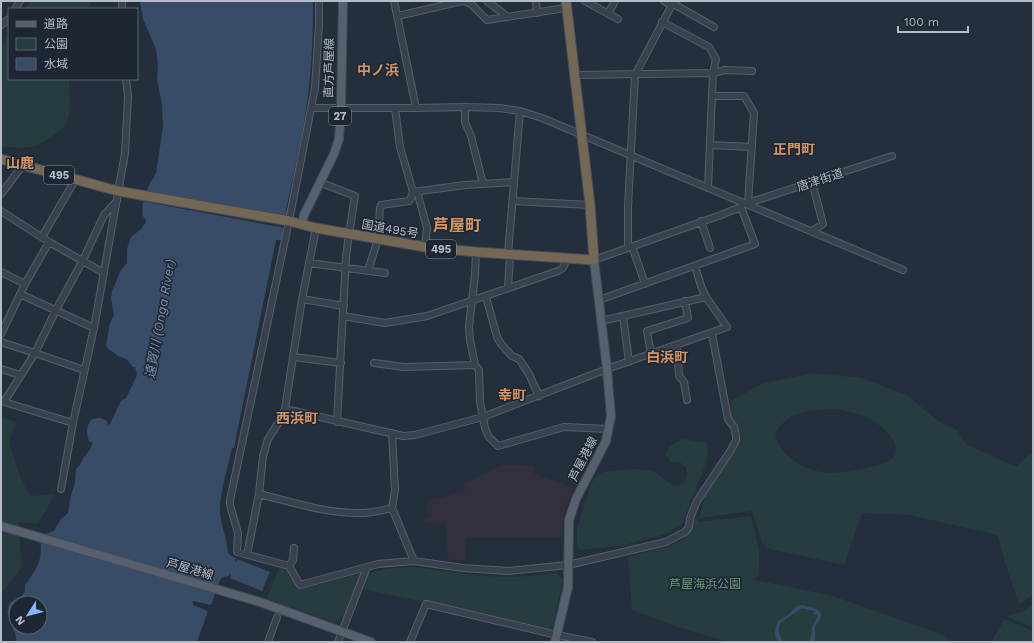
<svg xmlns="http://www.w3.org/2000/svg" width="1034" height="643" font-family="'Work Sans','Noto Sans JP',sans-serif">
  <style>
    .medical { fill: #32303f }
    .green { fill: #263c3f; fill-rule: evenodd }
    .water { fill: #394c67; fill-rule: evenodd }
    .pier { fill: #242f3e }
    .lines { fill: none; stroke-linecap: round; stroke-linejoin: round }
    .minor-casing { stroke: #565f6c; stroke-width: 8 }
    .major-casing { stroke: #414a57; stroke-width: 10 }
    .highway-casing { stroke: #434c59; stroke-width: 11 }
    .minor { stroke: #38414e; stroke-width: 6 }
    .major { stroke: #56606e; stroke-width: 8 }
    .highway { stroke: #746855; stroke-width: 9 }
    .labels { text-anchor: middle; dominant-baseline: central; stroke-width: 3; stroke-linejoin: round; paint-order: stroke }
    .shield { fill: #1d2633; stroke: #878f9c; stroke-width: 1 }
    .shield-label { font-size: 11px; font-weight: bold; fill: #b4bcc9 }
    .street-label { font-size: 12px; fill: #b4bcc9; stroke: #1d2633 }
    .park-label { font-size: 12px; fill: #6b9a76; stroke: #1d2633 }
    .water-label { font-size: 13px; font-style: italic; fill: #7c92b1; stroke: #1d2633 }
    .quarter-label { font-size: 14px; font-weight: bold; fill: #d59563; stroke: #1d2633 }
    .district-label { font-size: 16px; font-weight: bold; fill: #d59563; stroke: #1d2633 }
  </style>
  <rect width="100%" height="100%" fill="#242f3e"/>
  <path class="medical" d="M502,465L536,466L534,474L574,488L565,508L561,537L466,538L465,561L448,559L446,525L422,521L430,516L427,509L428,501L465,491L464,483Z"/>
  <path class="green" d="M31,1H93L86,9H25Z
    M9,32V79H69C69,93 72,109 67,122C64,130 41,145 32,147C25,148 8,148 1,146V49Z
    M814,373L861,378L907,395L938,421L957,430L966,444L1016,467L1030,454L1033,456V595L1019,604L1004,559L998,535L909,515L862,513L844,565L766,548L762,542L752,511L699,518L707,489L737,445L738,438L730,417L731,401L761,384ZM837,409C846,412 858,413 867,417C878,423 902,441 895,455C892,460 885,463 879,465C865,468 844,473 830,473C806,472 781,458 775,434C789,409 812,410 837,409Z
    M1,417L16,422L9,443L22,482L31,496L55,494L38,524L18,522L22,567L1,593Z
    M682,439L704,442L707,444L708,448L707,461L682,524L665,534L624,545L582,550L577,547V529L591,484L596,476L603,472L634,469L653,471L674,486L684,483L687,476V468L681,463L671,462L665,454L669,447Z
    M751,516L759,550V574L754,580L833,596L943,635L952,642H729L678,627L632,610L628,557L668,547L683,539L693,526L694,517L699,522Z
    M280,565L289,567L298,589L360,574L344,616L334,622L267,599Z
    M402,567C426,567 449,572 473,575C501,578 528,577 556,573L563,579L553,626L548,628L363,589L368,574L375,571Z
    M1033,605V628L1006,616L1022,612Z
    M1005,619L1033,631V642H991Z"/>
  <path class="water" d="M140,1H313C313,33 312,64 308,96C303,134 294,172 286,210L291,216L284,224L281,240H276L234,448H232C228,468 219,493 220,513C221,526 227,539 228,553L231,556L236,558L235,561L236,562L237,559L270,572L262,591L230,578L231,574H230L229,576L223,577L220,580L211,605L193,601V605L208,611L197,642H16C18,630 5,620 8,608C11,595 27,602 25,585C38,566 43,561 40,537L48,533L54,531L61,519L68,513L71,495L75,483L76,469C80,466 81,462 84,457C88,452 91,449 93,443L89,441C86,432 86,426 92,419L100,418L106,420L108,425L110,424L121,401L126,398L136,378L137,374L135,367H133L127,359L120,357L108,349L106,345L110,323L114,315L111,298L112,291L121,270L127,263V249L131,237L141,229L146,222V220L142,215L143,202L149,185L156,173L163,127L162,105L157,79L158,66L156,49L143,19ZM16,603H40V627H16Z
    M803,605C811,608 819,607 822,615L815,627V639L814,642H810L812,627L818,616L816,614L815,615L813,613L814,611L802,608L799,610L780,623C778,630 778,637 785,642H778C773,635 775,629 778,621L788,615L797,606Z"/>
  <path class="pier" d="M145,191L291,217L285,228L141,201Z"/>
  <g class="lines">
    <defs>
      <path id="minor" d="M122,1V9
        M394,1L416,108
        M464,1L471,4L487,20L566,8
        M487,1L508,17
        M536,1L537,13
        M585,1L618,19
        M664,1L671,5
        M672,3L714,27
        M15,9L20,1
        M608,14L615,1
        M398,16L462,1
        M662,22L709,47L716,59L713,73L708,188
        M1,25L9,19
        M575,75L713,73L725,70L752,71
        M713,96H744L754,113L748,203
        M465,107V122L471,136L483,184
        M312,108H416L465,107L499,108L520,111L542,118L903,270
        M395,108L400,147L413,192L465,185L514,182
        M710,145L752,147
        M319,182L355,196L349,234L346,257L337,422
        M417,191L427,228L425,247
        M1,194L23,165
        M513,201L590,205
        M748,203L892,156
        M1,211L49,242L104,273
        M701,221L710,248
        M812,231L823,224L812,182
        M42,237L75,180
        M632,246L645,284
        M628,247V207L635,75L674,1
        M476,252L475,275L469,326L470,340L475,365L479,370L480,402L485,428L489,437L498,446L564,427L609,429
        M594,260L721,215L741,207L743,203
        M309,263L385,273
        M368,271L378,239L380,208L381,205L409,201L411,198L413,192
        M1,272L25,284
        M508,288L510,257L508,254L520,111
        M20,294L94,328
        M486,297L497,337L501,344L512,356L519,359L529,374L539,396
        M302,299L344,306
        M599,300L755,244L741,207
        M343,316L385,323L427,316L558,271C565,268 565,265 565,258
        M623,316L629,362
        M601,321L706,297
        M1,334L25,284L49,242
        M1,342L35,353L84,370
        M677,345L679,376L684,382L687,400
        M651,354L647,331L688,318L685,301
        M294,357L341,363
        M374,363L404,367L475,365
        M1,369L20,375
        M285,409L403,436L415,435L483,417L607,369L727,327L706,297L701,286L695,266
        M73,423L4,402L35,353L56,310L82,262L104,215L117,201
        M392,433L395,490L392,508L414,561
        M61,489L73,423L94,328L125,153L128,96L126,79
        M259,494C292,502 327,514 362,513C372,513 383,510 392,508
        M294,548L293,560L289,566L300,585L367,567
        M247,555L259,494L263,456L268,439L281,419L285,409L302,299L316,228
        M289,566L237,552L238,533L230,505V500L289,221L315,88L319,24V1
        M268,642L277,617
        M338,642L367,567L378,564L414,561L463,568L508,571L568,565L666,542L685,532L689,527L690,518L697,501L731,450L736,440V436L734,427L728,419L712,334
        M410,642L426,604L557,635L592,642"/>
      <path id="major" d="M302,224L304,215L334,154L339,139L341,108L343,1
        M1,526L260,602L371,642
        M555,642L568,587L569,520L576,499L606,441L611,416L607,369L594,260"/>
      <path id="highway" d="M1,159L118,191L289,221L316,228L425,247L476,252L594,260L590,205L566,1"/>
    </defs>
    <use href="#minor" class="minor-casing"/>
    <use href="#major" class="major-casing"/>
    <use href="#highway" class="highway-casing"/>
    <use href="#minor" class="minor"/>
    <use href="#major" class="major"/>
    <use href="#highway" class="highway"/>
  </g>
  <g class="labels">
    <g class="shield">
      <rect x="329" y="107" width="22" height="18" rx="3"/>
      <rect x="44" y="166" width="30" height="18" rx="3"/>
      <rect x="426" y="240" width="30" height="18" rx="3"/>
    </g>
    <g class="shield-label">
      <text x="340" y="116">27</text>
      <text x="59" y="175">495</text>
      <text x="441" y="249">495</text>
    </g>
    <g class="street-label">
      <text transform="translate(329 68) rotate(-89)">直方芦屋線</text>
      <text transform="translate(820 180) rotate(-18)">唐津街道</text>
      <text transform="translate(390 229) rotate(10)">国道495号</text>
      <text transform="translate(583 459) rotate(-63)">芦屋港線</text>
      <text transform="translate(190 569) rotate(16)">芦屋港線</text>
    </g>
    <g class="park-label">
      <text x="705" y="584">芦屋海浜公園</text>
    </g>
    <g class="water-label">
      <text transform="translate(160 319) rotate(-80)">遠賀川 (Onga River)</text>
    </g>
    <g class="quarter-label">
      <text x="378" y="70">中ノ浜</text>
      <text x="794" y="149">正門町</text>
      <text x="20" y="163">山鹿</text>
      <text x="667" y="357">白浜町</text>
      <text x="512" y="395">幸町</text>
      <text x="297" y="418">西浜町</text>
    </g>
    <g class="district-label">
      <text x="457" y="225">芦屋町</text>
    </g>
  </g>
  <rect width="1034" height="643" fill="none" stroke="#b4bcc9" stroke-width="4"/>
  <rect x="8" y="8" width="130" height="72" fill="#1d2633" stroke="#59626f"/>
  <rect x="16" y="21" width="20" height="6" fill="#56606e" stroke="#59626f"/>
  <text x="44" y="28" font-size="12" fill="#b4bcc9">道路</text>
  <rect x="16" y="38" width="20" height="12" fill="#263c3f" stroke="#59626f"/>
  <text x="44" y="48" font-size="12" fill="#b4bcc9">公園</text>
  <rect x="16" y="58" width="20" height="12" fill="#394c67" stroke="#59626f"/>
  <text x="44" y="68" font-size="12" fill="#b4bcc9">水域</text>
  <g transform="translate(28 615) rotate(234)"><circle r="19" fill="#1d2633" stroke="#59626f"/>
  <path d="M0-3L7 15L0 10L-7 15Z" fill="#8ab4f8"/>
  <text y="-6" font-size="11" font-weight="bold" text-anchor="middle" fill="#b4bcc9">N</text>
  </g>
  <path d="M898 26v6h70v-6" fill="none" stroke="#b4bcc9" stroke-width="2"/>
  <text x="904" y="26" font-size="12" fill="#b4bcc9" stroke="#1d2633" stroke-width="3" paint-order="stroke">100 m</text>
</svg>
